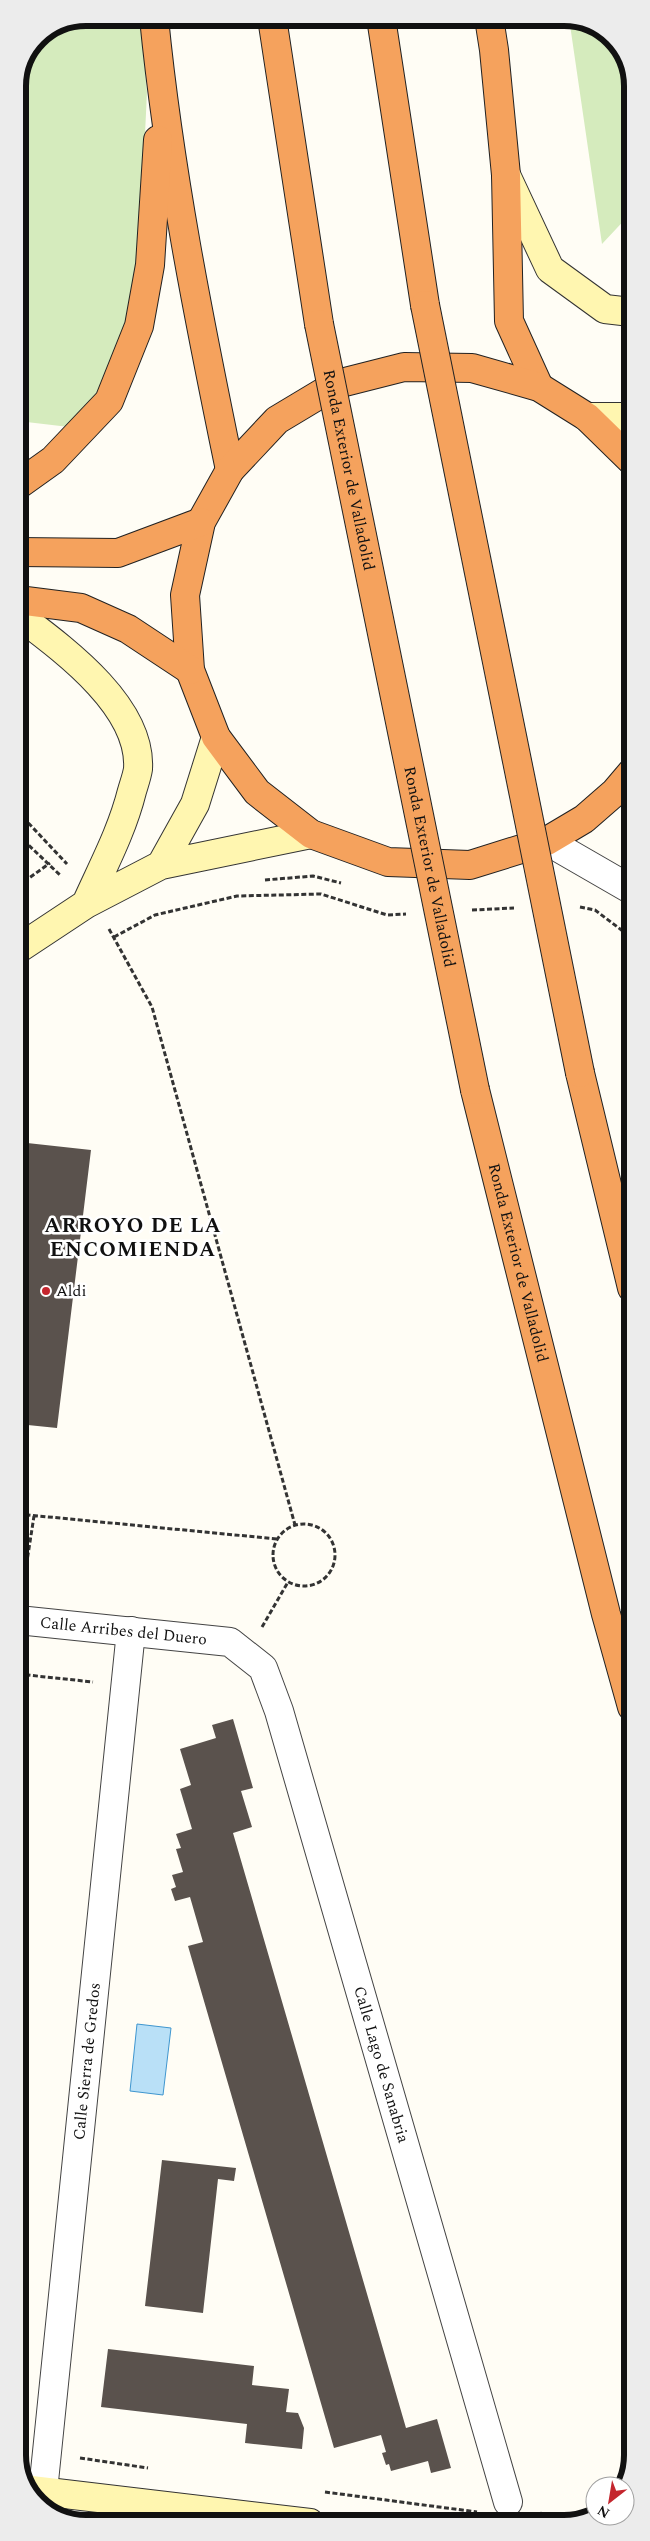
<svg xmlns="http://www.w3.org/2000/svg" width="650" height="2541" font-family="Spectral,serif">
  <style>
    .green { fill: #d5ebbd }
    .water { fill: #b9e0f7; stroke: #3f96cf }
    .building { fill: #5a524d }
    .lines { fill: none; stroke-linecap: round; stroke-linejoin: round }
    .street-casing { stroke: #444; stroke-width: 30 }
    .secondary-casing { stroke: #333; stroke-width: 30 }
    .highway-casing { stroke: #222; stroke-width: 30 }
    .path { stroke: #333; stroke-width: 3; stroke-dasharray: 5 2.5; stroke-linecap: butt }
    .street { stroke: #fff; stroke-width: 28 }
    .secondary { stroke: #fff6b0; stroke-width: 28 }
    .highway { stroke: #f5a25d; stroke-width: 28 }
    .highway-bridge-casing { stroke: #222; stroke-width: 30; stroke-linecap: butt }
    .highway-bridge { stroke: #f5a25d; stroke-width: 28 }
    .poi-dot { fill: #c4262e; stroke: #fff; stroke-width: 2 }
    .labels { text-anchor: middle; dominant-baseline: central; stroke-width: 5; stroke-linejoin: round; paint-order: stroke }
    .street-label { font-size: 16px; fill: #111; stroke: #fff }
    .poi-label { font-size: 16px; fill: #111; stroke: #fff; text-anchor: start }
    .district-label { font-size: 21px; font-weight: bold; letter-spacing: 1px; fill: #111; stroke: #fff }
    .rim { fill: none; stroke: #111; stroke-width: 6 }
  </style>
  <rect width="100%" height="100%" fill="#fffdf5"/>
  <path class="green" d="M86,18H140L147,92L139,261L129,319L98,397L69,427L18,421V86L38,37Z
    M569,18L609,35L631,73V213L602,244Z"/>
  <path class="water" d="M137,2024L171,2028L163,2095L130,2091Z"/>
  <path class="building" d="M18,1142L91,1150L57,1428L18,1424Z
    M233,1719L253,1788L241,1791L252,1827L233,1833L406,2428L437,2419L451,2468L431,2473L428,2461L391,2471L389,2464L386,2465L382,2453L386,2452L381,2435L334,2448L188,1946L203,1942L190,1897L175,1901L171,1889L176,1887L172,1875L183,1872L176,1849L181,1848L176,1834L192,1829L180,1789L191,1785L180,1749L216,1738L212,1725Z
    M162,2160L236,2168L234,2181L218,2179L203,2313L145,2306Z
    M108,2349L254,2366L252,2385L289,2389L286,2412L298,2413L304,2428L302,2449L245,2443L247,2424L101,2407Z"/>
  <g class="lines">
    <defs>
      <g id="street">
        <path d="M547,841L632,890"/>
        <path id="s1" d="M18,1620L230,1642L263,1668L279,1711L508,2502"/>
        <path id="s2" d="M43,2491L131,1631"/>
      </g>
      <path id="secondary" d="M506,175L550,269L605,309L631,312
        M587,417H631
        M18,615C63,649 142,706 138,769C137,776 134,784 132,791C122,831 103,866 86,904
        M161,865L195,804L216,737
        M18,949L86,904L161,865L311,834
        M31,2490L310,2523"/>
      <g id="highway">
        <path d="M154,18C169,170 199,320 230,470"/>
        <path d="M272,18L319,324"/>
        <path d="M381,18L425,305"/>
        <path d="M489,18L494,50L506,175L509,321L539,387"/>
        <path d="M631,460L587,417L539,387L472,368L404,367L337,384L277,420L230,470L201,522L185,595L190,670L216,737L257,792L311,834L388,862L470,865L547,841L584,819L615,792L632,772"/>
        <path d="M18,485L53,460L109,401L139,326L150,265L158,140"/>
        <path d="M18,552L118,553L201,522"/>
        <path d="M18,600L81,608L128,629L190,670"/>
        <path d="M580,1073L632,1288"/>
        <path id="s3" d="M475,1090L606,1614L632,1707"/>
      </g>
    </defs>
    <use href="#street" class="street-casing"/>
    <use href="#secondary" class="secondary-casing"/>
    <use href="#highway" class="highway-casing"/>
    <path class="path" d="M631,220L623,225L631,236
      M18,812L67,864
      M18,835L61,876
      M265,880L313,876L341,883
      M18,886L50,863
      M580,907L595,910L632,938
      M472,910L514,908
      M109,929L152,1007L295,1525
      M114,937L155,915L237,896L321,894L387,915L406,914
      M18,1514L277,1539
      M273 1555a31 31 0 1 1 62 0a31 31 0 1 1-62 0Z
      M23,1587L34,1516
      M262,1627L288,1582
      M18,1674L93,1682
      M80,2458L148,2468
      M325,2492L477,2512
      M535,2520L542,2521L540,2512"/>
    <use href="#street" class="street"/>
    <use href="#secondary" class="secondary"/>
    <use href="#highway" class="highway"/>
    <defs>
      <g id="highway-bridge">
        <path d="M425,305L580,1073"/>
        <path id="s4" d="M319,324L475,1090"/>
      </g>
    </defs>
    <use href="#highway-bridge" class="highway-bridge-casing"/>
    <use href="#highway-bridge" class="highway-bridge"/>
  </g>
  <circle class="poi-dot" cx="46" cy="1291" r="5"/>
  <g class="labels">
    <g class="street-label">
      <text stroke="none"><textPath href="#s4" startOffset="149">Ronda Exterior de Valladolid</textPath></text>
      <text stroke="none"><textPath href="#s4" startOffset="554">Ronda Exterior de Valladolid</textPath></text>
      <text stroke="none"><textPath href="#s3" startOffset="178">Ronda Exterior de Valladolid</textPath></text>
      <text stroke="none"><textPath href="#s1" startOffset="106">Calle Arribes del Duero</textPath></text>
      <text stroke="none"><textPath href="#s2" startOffset="432">Calle Sierra de Gredos</textPath></text>
      <text stroke="none"><textPath href="#s1" startOffset="669">Calle Lago de Sanabria</textPath></text>
    </g>
    <g class="poi-label">
      <text x="56" y="1291">Aldi</text>
    </g>
    <g class="district-label">
      <text x="133" y="1226">ARROYO DE LA<tspan x="133" dy="24">ENCOMIENDA</tspan></text>
    </g>
  </g>
  <path d="M0 0H650V2541H0ZM86 26H564A60 60 0 0 1 624 86V2455A60 60 0 0 1 564 2515H86A60 60 0 0 1 26 2455V86A60 60 0 0 1 86 26Z" fill="#ececec" fill-rule="evenodd"/>
  <path class="rim" d="M86 26H564A60 60 0 0 1 624 86V2455A60 60 0 0 1 564 2515H86A60 60 0 0 1 26 2455V86A60 60 0 0 1 86 26Z"/>
  <g transform="translate(610 2501) rotate(211)"><circle r="24" fill="#ffffff" stroke="#a0a0a0"/>
  <path d="M0-4L9 19L0 12L-9 19Z" fill="#c4262e"/>
  <text y="-8" font-size="14" font-weight="bold" text-anchor="middle" fill="#111111">N</text>
  </g>
</svg>
